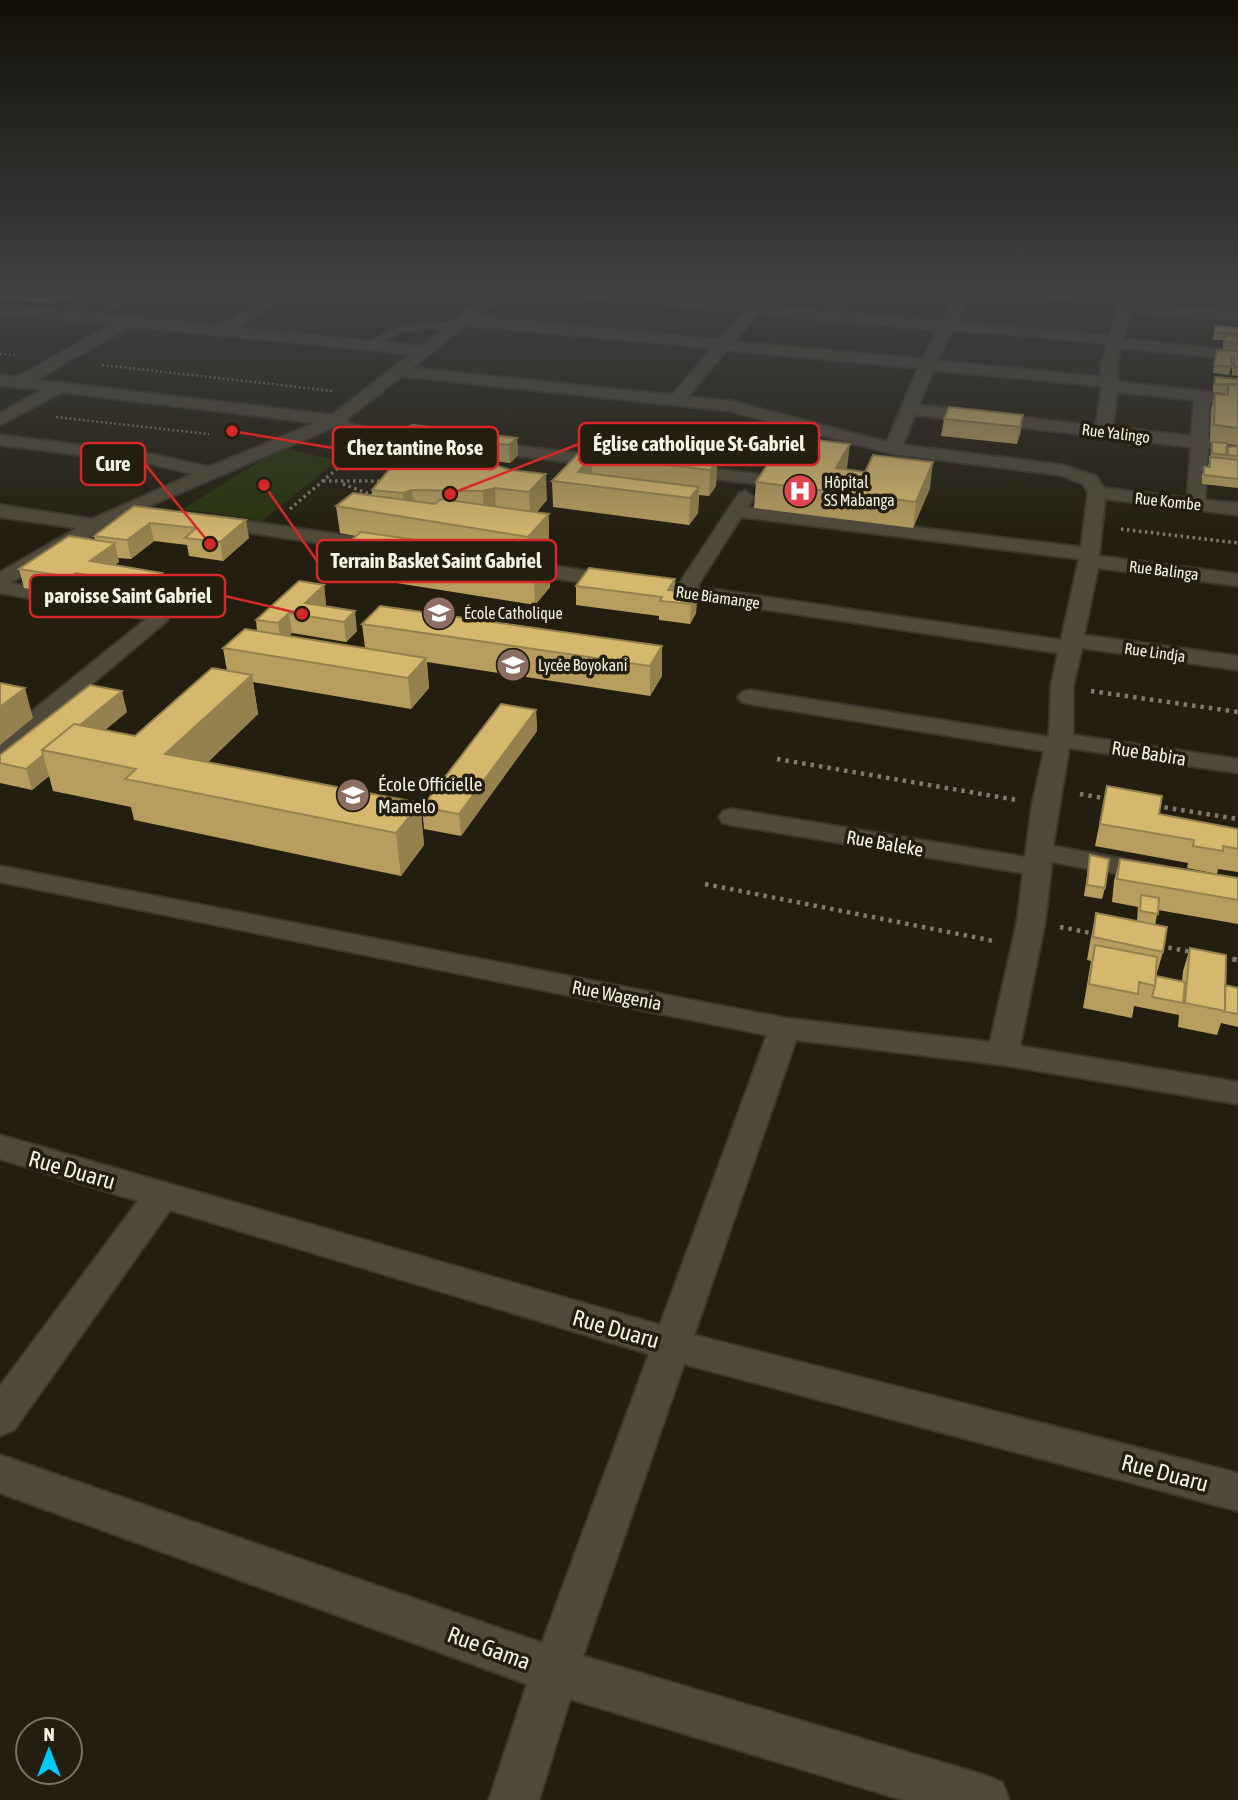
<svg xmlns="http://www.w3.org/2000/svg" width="1238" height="1800" font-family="'Asap Condensed',sans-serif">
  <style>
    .green { fill: #29340e }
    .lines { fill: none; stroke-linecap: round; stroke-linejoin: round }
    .service-casing { stroke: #3b372e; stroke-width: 4 }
    .minor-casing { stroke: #3b372e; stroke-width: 4 }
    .path-far3 { stroke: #7f7b6e; stroke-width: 2.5; stroke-dasharray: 2 2.5; stroke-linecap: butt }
    .path-far2 { stroke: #7f7b6e; stroke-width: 3.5; stroke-dasharray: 2.5 3.5; stroke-linecap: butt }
    .path-far1 { stroke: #7f7b6e; stroke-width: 4.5; stroke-dasharray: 3.5 5; stroke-linecap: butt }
    .path { stroke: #7f7b6e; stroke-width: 5; stroke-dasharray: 4.5 6; stroke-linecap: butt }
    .service { fill: #504a3a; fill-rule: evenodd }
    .minor { fill: #504a3a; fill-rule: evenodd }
    .wall { fill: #b79e5f }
    .shaded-wall { fill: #95814d }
    .building { fill: #d5b86e; stroke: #95814d; stroke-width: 2 }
    .labels { text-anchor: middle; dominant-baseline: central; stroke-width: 7; stroke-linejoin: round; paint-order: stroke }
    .far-street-label { font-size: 16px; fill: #f5f2e8; stroke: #231e0f }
    .far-poi-label { font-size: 16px; fill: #f5f2e8; stroke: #231e0f; text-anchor: start }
    .street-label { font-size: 19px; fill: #f5f2e8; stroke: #231e0f }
    .poi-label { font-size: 19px; fill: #f5f2e8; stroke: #231e0f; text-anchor: start }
    .near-street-label { font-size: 23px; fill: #f5f2e8; stroke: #231e0f }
    .leader { fill: none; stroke: #d62828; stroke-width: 2.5 }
    .callout-dot { fill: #d62828; stroke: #231e0f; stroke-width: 2.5 }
    .callout { fill: #231e0f; stroke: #d62828; stroke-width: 2.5 }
    .callout-label { font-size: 21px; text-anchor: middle; font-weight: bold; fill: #f5f2e8 }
  </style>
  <rect width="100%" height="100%" fill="#231e0f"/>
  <path class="green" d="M282,447L337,461L262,521L183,509Z"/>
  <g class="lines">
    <defs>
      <path id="service" d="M139,290H147L93,319L87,318Z
        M460,321L463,325L404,331L370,347L363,345L399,327Z"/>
      <path id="minor" d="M280,290H296L236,328L421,346L495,290H510L477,317L720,340L744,312L547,294L540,290H589L751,305L764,290H778L765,306L942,322L958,290H972L956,323L1110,336L1118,303L1012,294L1005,290H1056L1121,295L1122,290H1136L1132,303L1238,313V321L1130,311L1123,339L1238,351V359L1121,348L1117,365L1118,382L1238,395V405L1210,402L1208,438L1238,442V452L1208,449L1205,500L1238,503V515L1105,499L1099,556L1238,574V586L1098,568L1084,635L1238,656V670L1082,648L1073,687V735L1238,759V773L1069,748L1053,846L1156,865L1166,867L1170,873L1166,879L1156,881L1052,862L1045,922L1020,1046L1238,1082V1104L1003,1065L796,1040L694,1335L1238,1473V1511L684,1364L583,1656L984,1775L1002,1782L1009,1800H903L570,1699L539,1800H489L527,1684L0,1493V1455L542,1643L649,1354L170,1210L14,1430L0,1436V1386L138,1201L0,1159V1135L660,1325L767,1035L0,882V866L785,1018L990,1042L1017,922L1023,873L732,825L723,823L719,817L723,811L732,809L1025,857L1032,805L1044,751L750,704L742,702L738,697L742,692L750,690L1049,737L1051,687L1058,653L512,572L505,570L502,566L505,562L512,560L679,584L739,493L745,491L754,497L748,507L1081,547L1088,493L1083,484L1060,475L893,454L730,411L402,376L346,420L354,425L430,437L433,441L430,445L424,446L349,434L334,427L142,509L167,512L169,516L167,520L120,519L10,583L151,607L165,611L168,620L9,754L0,756V737L146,619L0,593V572L77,528L0,517V505L92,519L193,474L152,464L0,445V435L152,454L209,467L315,423L62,392L0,425V413L42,390L0,385V375L17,377L113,324L0,313V305L219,326ZM758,314L938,330L923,359L734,342ZM467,325L713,348L672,395L412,368ZM130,326L411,354L332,415L36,380ZM952,331L991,332L1103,343L1107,345L1101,365L1102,377L937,361ZM727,350L918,368L887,442L731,401L687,397ZM933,370L1102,386L1096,426L919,405ZM1117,392L1194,400L1191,436L1113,427ZM915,415L1191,447L1187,498L1104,488L1096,476L1063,465L903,445ZM741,517L1079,559L1061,640L697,587Z
        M482,442L612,457L621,462L612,467L476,451L473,447L476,443Z
        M680,465L757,474L766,479L757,484L674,474L671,470Z
        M211,516L386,541L396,547L386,553L204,526L202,522L204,518Z"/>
    </defs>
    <use href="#service" class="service-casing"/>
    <use href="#minor" class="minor-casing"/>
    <path class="path-far3" d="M0,354L17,355
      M102,365L333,391
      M56,417L209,434
      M350,458L355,454"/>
    <path class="path-far2" d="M323,481H385
      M343,484L378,497
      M290,509L352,456
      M1121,529L1238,543"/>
    <path class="path-far1" d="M1091,691L1238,712
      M777,759L1017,800
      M1080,794L1109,799
      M1156,806L1238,819
      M705,884L994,941
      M1060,927L1096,934
      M1160,946L1192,952
      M1222,957L1228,958"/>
    <path class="path" d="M1222,957L1238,960"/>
    <use href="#service" class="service"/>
    <use href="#minor" class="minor"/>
  </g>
  <path class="wall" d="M0,290H66L68,298L53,304L0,298Z
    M1215,326L1238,328V351L1223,350V340H1213Z
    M1217,350L1238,351V376L1232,375V366H1231L1229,375L1213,373Z
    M1215,377L1238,379V445L1227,444L1226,453L1228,447L1238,446V488L1202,484V476L1204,467H1208L1210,458L1212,442H1210L1211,410L1215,394L1225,395L1226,394L1213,392V385Z
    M1023,415L1017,444L941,436L944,419Z
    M394,431L517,438L518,455L510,463L472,458L547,500L536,513L549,514V541L535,557L549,559L550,587L535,605L346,575L342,548L356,536L340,533L336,506L372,495V490L396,464L379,461L377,444Z
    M820,435V440L847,469L930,488L913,528L754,508L756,482Z
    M586,445L717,461L716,486L709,496L699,495L698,513L689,525L553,507L552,481Z
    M134,506L249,538L223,561L189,556L187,545L154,541L131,559L118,558L119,562L115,565L162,573L165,592L149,604L80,592L74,597L24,588L19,569L95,540L94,536Z
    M324,585L326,605L325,606L357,631L346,642L292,633L289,636L365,648L362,624L662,646V676L650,696L427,662L429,688L411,709L253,682L258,714L208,762L420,803L424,845L401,876L134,820L131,807L53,791L49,776L32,790L0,783V755L127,712L105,730L135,736L227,671L223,648L257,631L256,620Z
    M576,586L675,591L697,594L696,613L690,624L659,620V616L576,605Z
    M536,710L537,731L461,836L424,829L422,807Z
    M1107,786L1159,814L1238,829V872L1218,869L1217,874L1187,868L1188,863L1095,846Z
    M1090,855L1105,888L1102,899L1084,896Z
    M1120,859L1238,878V924L1158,910L1155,925L1163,952L1156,976L1182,981L1183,971L1190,948L1225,985L1238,988V1027L1221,1023L1217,1035L1178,1027L1179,1015L1134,1006L1132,1018L1083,1008L1091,961L1087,960L1091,937L1096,913L1137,921L1138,907L1112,902L1114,881Z"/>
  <path class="shaded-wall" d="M51,290H66L68,298L53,304Z
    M1023,415L1021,432L1017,444L1020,427Z
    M449,438L451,455L434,451Z
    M517,438L518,455L510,463L509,445Z
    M850,444L847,469L836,468Z
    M592,456V482L578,472Z
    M717,461L716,486L709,496L710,470Z
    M933,462L930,488L913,528L916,502Z
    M546,474L547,500L530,518L529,492Z
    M699,487L698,513L689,525L690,498Z
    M495,488L496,515L484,518L483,491Z
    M412,490L415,517H405L403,493Z
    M549,514V541L529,564L528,537Z
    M246,520L249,538L223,561L220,542Z
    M150,523L154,541L131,559L127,540Z
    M115,543L119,562L98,577L90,561Z
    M549,559L550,587L535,605L534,576Z
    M76,573L80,592L74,597L70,577Z
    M162,573L165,592L149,604L145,585Z
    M675,579V598L668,590Z
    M324,585L326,605L313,617L305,603Z
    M697,594L696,613L690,624L691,604Z
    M355,611L357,631L346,642L344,622Z
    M289,613L292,633L281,643L278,623Z
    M662,646V676L650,696V666Z
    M426,658L429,688L411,709L408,678Z
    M252,675L258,714L179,790L165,754Z
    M25,688L33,718L0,745V707Z
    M122,691L127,712L73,756L48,751Z
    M536,710L537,731L461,836L459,814Z
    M43,755L49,776L32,790L26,769Z
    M420,803L424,845L401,876L396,833Z"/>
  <path class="building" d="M1215,326L1238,328V334L1215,332Z
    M1225,335L1238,336V343L1224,342Z
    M1217,350L1238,351V367H1234V358H1231V367L1214,365Z
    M1215,377L1238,379V385L1215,384Z
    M1228,384L1238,385V428L1214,425L1215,394L1228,395Z
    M949,407L1023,415L1020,427L944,419Z
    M413,425L517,438L509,445L449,438L440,446L425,444L418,449L377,444L394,431Z
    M789,431L820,435L817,440L850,444L836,468L865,472L873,455L933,462L916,502L756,482Z
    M1212,442L1227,443L1226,455L1212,453Z
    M425,444L456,449L453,452L511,470L546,474L529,492L495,488L483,491L412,490L403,493L372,490L392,466Z
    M586,445L717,461L710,470L592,456L578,472L699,487L690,498L552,481Z
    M1238,446V456L1228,455V447Z
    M1210,457L1238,460V479L1204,475V467H1210Z
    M353,493L435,504L441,499L549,514L528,537L336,506Z
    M134,506L246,520L220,542L185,538L196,528L150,523L127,540L94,536Z
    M361,532L549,559L534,576L342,548Z
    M69,536L115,543L90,561L162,573L145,585L76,573L70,577L19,569Z
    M589,568L675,579L668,590L697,594L691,604L660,601L662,597L576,586Z
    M299,581L324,585L305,603L355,611L344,622L289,613L278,623L256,620Z
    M380,606L662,646L650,666L362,624Z
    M245,629L426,658L408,678L223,648Z
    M212,668L252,675L165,754L420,803L396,833L125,779L136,769L42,750L74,724L135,736Z
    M0,683L25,688L0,707Z
    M90,685L122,691L80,725L74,724L42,750L43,755L26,769L0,763V755Z
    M501,704L536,710L459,814L422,807Z
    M1107,786L1162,796L1159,814L1238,829V849L1223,846V851L1193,846L1194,840L1100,824Z
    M1090,855L1109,859L1105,888L1087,885Z
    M1120,859L1238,878V900L1117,879Z
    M1141,895L1159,898L1158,914L1140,911Z
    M1096,913L1167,927L1163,952L1093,937Z
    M1095,945L1157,957L1155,986L1139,982L1138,994L1089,984Z
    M1190,948L1226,955L1225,1011L1185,1003Z
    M1156,976L1185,982L1183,1003L1152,997L1155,986Z
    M1225,985L1238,988V1014L1221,1011H1225Z"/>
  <linearGradient id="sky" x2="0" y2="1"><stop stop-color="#131008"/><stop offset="0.54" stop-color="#3f4142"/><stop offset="1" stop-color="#3f4142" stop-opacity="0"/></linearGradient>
  <rect width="1238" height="542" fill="url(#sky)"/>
  <defs>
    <symbol id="hospital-disc" viewBox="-11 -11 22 22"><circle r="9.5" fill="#e0444e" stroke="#231e0f"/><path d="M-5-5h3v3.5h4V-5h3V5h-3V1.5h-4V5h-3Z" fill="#fff"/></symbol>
    <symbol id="school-disc" viewBox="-11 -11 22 22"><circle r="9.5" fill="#8d6e63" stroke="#231e0f"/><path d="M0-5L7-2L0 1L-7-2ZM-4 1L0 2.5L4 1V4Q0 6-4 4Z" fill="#fff"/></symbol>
  </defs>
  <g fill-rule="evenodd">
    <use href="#hospital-disc" x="781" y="472" width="38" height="38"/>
    <use href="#school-disc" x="420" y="594" width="38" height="38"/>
    <use href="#school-disc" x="494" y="646" width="38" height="38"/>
    <use href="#school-disc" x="334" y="776" width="38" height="38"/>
  </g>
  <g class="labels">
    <g class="far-street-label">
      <text transform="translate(1116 433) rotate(7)">Rue Yalingo</text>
      <text transform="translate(1168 501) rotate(6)">Rue Kombe</text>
      <text transform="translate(1164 570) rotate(7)">Rue Balinga</text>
      <text transform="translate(718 597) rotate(8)">Rue Biamange</text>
      <text transform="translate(1155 652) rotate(8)">Rue Lindja</text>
    </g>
    <g class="far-poi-label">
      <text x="824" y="482">Hôpital<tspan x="824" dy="18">SS Mabanga</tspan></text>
      <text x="464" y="613">École Catholique</text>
      <text x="538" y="665">Lycée Boyokani</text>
    </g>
    <g class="street-label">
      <text transform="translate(1149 753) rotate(9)">Rue Babira</text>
      <text transform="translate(885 843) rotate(10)">Rue Baleke</text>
      <text transform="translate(617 995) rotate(11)">Rue Wagenia</text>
    </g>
    <g class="poi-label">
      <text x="378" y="784">École Officielle<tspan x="378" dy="22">Mamelo</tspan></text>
    </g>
    <g class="near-street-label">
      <text transform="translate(72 1170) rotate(16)">Rue Duaru</text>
      <text transform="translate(616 1329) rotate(16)">Rue Duaru</text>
      <text transform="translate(1165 1473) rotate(15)">Rue Duaru</text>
      <text transform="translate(489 1648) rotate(20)">Rue Gama</text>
    </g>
  </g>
  <path class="leader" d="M450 494L579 444M232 431L333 448M210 544L145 464M264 485L317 561M302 614L225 596"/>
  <g class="callout-dot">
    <circle cx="450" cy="494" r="7"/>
    <circle cx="232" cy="431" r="7"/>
    <circle cx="210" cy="544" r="7"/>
    <circle cx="264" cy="485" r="7"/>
    <circle cx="302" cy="614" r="7"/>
  </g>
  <g class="callout">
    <rect x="579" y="423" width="240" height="42" rx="7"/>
    <rect x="333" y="427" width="165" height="42" rx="7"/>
    <rect x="81" y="443" width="64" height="42" rx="7"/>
    <rect x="317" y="540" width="239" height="42" rx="7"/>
    <rect x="30" y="575" width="195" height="42" rx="7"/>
  </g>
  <g class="callout-label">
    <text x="699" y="451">Église catholique St-Gabriel</text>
    <text x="415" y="455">Chez tantine Rose</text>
    <text x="113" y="471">Cure</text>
    <text x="436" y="568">Terrain Basket Saint Gabriel</text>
    <text x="128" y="603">paroisse Saint Gabriel</text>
  </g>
  <g transform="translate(49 1751)"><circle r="33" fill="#231e0f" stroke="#777366" stroke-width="2"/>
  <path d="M0-5L12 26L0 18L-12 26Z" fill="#02cbf9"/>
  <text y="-10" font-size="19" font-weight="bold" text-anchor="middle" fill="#f5f2e8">N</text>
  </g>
</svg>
